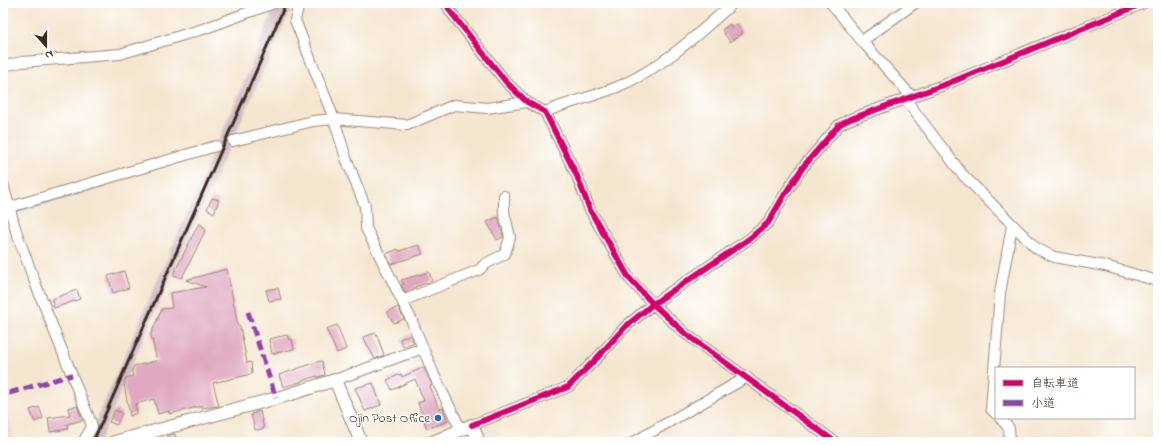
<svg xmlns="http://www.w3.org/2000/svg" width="1161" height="445" font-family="'Indie Flower','Klee One',sans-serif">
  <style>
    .built { fill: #f7cfd2 }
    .industrial { fill: #d2bdc6 }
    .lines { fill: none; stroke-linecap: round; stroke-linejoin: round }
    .stream { stroke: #62b7de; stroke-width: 3 }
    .building { fill: #e0a9c1 }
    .minor-casing { stroke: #988877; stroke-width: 12 }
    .tertiary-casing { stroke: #988877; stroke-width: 14 }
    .minor { stroke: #fff; stroke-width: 10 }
    .tertiary { stroke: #fff; stroke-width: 12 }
    .rail { stroke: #3b2a1e; stroke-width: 3 }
    .quiet { stroke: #8e44ad; stroke-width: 5; stroke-dasharray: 10 5; stroke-linecap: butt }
    .cycleway-casing { stroke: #fff; stroke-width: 8 }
    .cycleway { stroke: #d6006c; stroke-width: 6 }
    .poi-dot { fill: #1f6fb2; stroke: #fff; stroke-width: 1.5 }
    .labels { text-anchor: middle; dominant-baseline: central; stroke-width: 3; stroke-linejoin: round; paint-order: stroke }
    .poi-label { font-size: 13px; fill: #3b2a1e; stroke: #fff; text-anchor: end }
  </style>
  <rect width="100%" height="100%" fill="#fff"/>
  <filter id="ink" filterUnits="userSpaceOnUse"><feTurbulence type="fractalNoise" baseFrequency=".025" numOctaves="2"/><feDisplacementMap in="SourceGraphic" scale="8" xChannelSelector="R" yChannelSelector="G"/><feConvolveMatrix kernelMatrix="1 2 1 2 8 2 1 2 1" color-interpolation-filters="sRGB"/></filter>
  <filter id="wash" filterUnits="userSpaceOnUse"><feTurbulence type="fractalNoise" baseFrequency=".012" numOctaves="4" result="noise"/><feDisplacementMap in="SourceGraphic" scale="16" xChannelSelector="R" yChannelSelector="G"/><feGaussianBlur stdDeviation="0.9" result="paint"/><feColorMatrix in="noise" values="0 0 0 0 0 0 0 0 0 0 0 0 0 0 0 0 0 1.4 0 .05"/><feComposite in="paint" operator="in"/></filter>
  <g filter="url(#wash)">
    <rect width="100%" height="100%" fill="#f5e6d0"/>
    <path class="built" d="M3,401L15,442H3Z"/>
    <path class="industrial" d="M276,3H294L150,323L99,442H87L248,73Z"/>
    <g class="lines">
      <path class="stream" d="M3,219L19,210L106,185"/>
    </g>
    <g id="blocks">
      <path class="building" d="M730,24L731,27L737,24L743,33L730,42L722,30Z
        M212,198L219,200L214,213L207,209Z
        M498,217L503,237L497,240L487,222Z
        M199,223L206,229L182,278L173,275Z
        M419,245L423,254L391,264L386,254L398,249L399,251Z
        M227,269L238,326H240L247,363L251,362L252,374L213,383L219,406L202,408V406L169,414V411L158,414L154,399L135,404L137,413L130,416L124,385L126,378L133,376L132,371L134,366L157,361L151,334L162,309L172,308L170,293L206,287L186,280Z
        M124,271L129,288L113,293L108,276Z
        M429,272L432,281L415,287V289L405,293L401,285L404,284L401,280Z
        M278,288L281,299L269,301L266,290Z
        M77,290L80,299L54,308L52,299Z
        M398,307L404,319L394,323L387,312Z
        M337,325L346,349L337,353L326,329Z
        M376,333L384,355L375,359L363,337Z
        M287,335L289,340L292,339L294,349L272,354L269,339Z
        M410,335L414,342L403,347L400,339Z
        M322,361L325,375L318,377L317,376L301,381V382L283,387L279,375L317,362Z
        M424,367L432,385L430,386L439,409L443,408L448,421L427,429L418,403L424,401L415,379L392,390L387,380L401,374L402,377Z
        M373,383L381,405L365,411L355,388Z
        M77,406L83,420L67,424L68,429L50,432L48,418L70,415L68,408Z
        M39,407L43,418L35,422L30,410Z
        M115,410L122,413L117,425L109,422Z
        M260,411L264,429L255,430L251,414Z
        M175,434L177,442H168L167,436Z"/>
    </g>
  </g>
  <g filter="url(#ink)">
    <use href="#blocks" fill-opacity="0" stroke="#988877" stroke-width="1"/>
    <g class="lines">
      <defs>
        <path id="minor" d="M299,3L295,20L334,119L407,125L454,105L487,108L527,102
          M446,3L450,11L506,82L527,102L545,112L577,176L590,210L629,278L653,304L686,334L835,442
          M831,3L862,41L912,97
          M862,41L915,3
          M3,66L22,62L120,54L203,29L274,3
          M906,100L962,174L1036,248L1054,257L1105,266L1158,281
          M545,112C568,102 593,97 617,87C661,69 698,34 733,3
          M233,141L313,121L334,119L346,158L365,206L366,228L411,319L434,375L461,430
          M3,184L16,231L36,285L91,423L92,427L83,442
          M3,212L10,207L34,200L216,146
          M402,301L479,270L485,264L505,254L510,237L504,212V196
          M335,380L423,348
          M996,414L991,409L1000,293L1012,226
          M1000,418L1009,428L1010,442
          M472,425L568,387L597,358L625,327L653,304L749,239L768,223L785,194L803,167L839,125L848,120L949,83L1144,3
          M634,442L747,377"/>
        <path id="tertiary" d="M114,442L288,395L335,380L361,442
          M433,442L472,425L479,442"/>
      </defs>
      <use href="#minor" class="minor-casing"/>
      <use href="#tertiary" class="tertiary-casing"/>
      <use href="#minor" class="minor"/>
      <use href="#tertiary" class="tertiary"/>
      <path class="rail" d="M93,442L286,3"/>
      <path class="quiet" d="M248,312L276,398
        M9,393L72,375"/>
      <defs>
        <path id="cycleway" d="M446,3L450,11L506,82L527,102L545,112L577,176L590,210L629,278L653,304L686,334L835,442
          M472,425L568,387L597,358L625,327L653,304L749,239L768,223L785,194L803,167L839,125L848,120L949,83L1144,3"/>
      </defs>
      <use href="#cycleway" class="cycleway-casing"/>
      <use href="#cycleway" class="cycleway"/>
    </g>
  </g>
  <circle class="poi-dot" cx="438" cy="418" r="4"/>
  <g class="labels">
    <g class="poi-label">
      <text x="430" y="418">Ojin Post Office</text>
    </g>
  </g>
  <rect width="1161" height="445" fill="none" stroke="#fff" stroke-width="16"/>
  <rect x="995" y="367" width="140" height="52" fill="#ffffff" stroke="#b1aaa5"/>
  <rect x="1003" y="380" width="20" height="6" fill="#d6006c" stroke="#b1aaa5"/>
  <text x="1031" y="387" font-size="12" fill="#3b2a1e">自転車道</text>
  <rect x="1003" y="400" width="20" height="6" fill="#8e44ad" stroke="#b1aaa5"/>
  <text x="1031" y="407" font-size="12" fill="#3b2a1e">小道</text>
  <g transform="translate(46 46) rotate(159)" stroke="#ffffff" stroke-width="3" paint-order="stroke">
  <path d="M0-3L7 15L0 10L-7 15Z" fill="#3b2a1e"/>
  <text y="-6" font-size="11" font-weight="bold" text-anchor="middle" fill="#3b2a1e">N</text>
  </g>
</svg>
